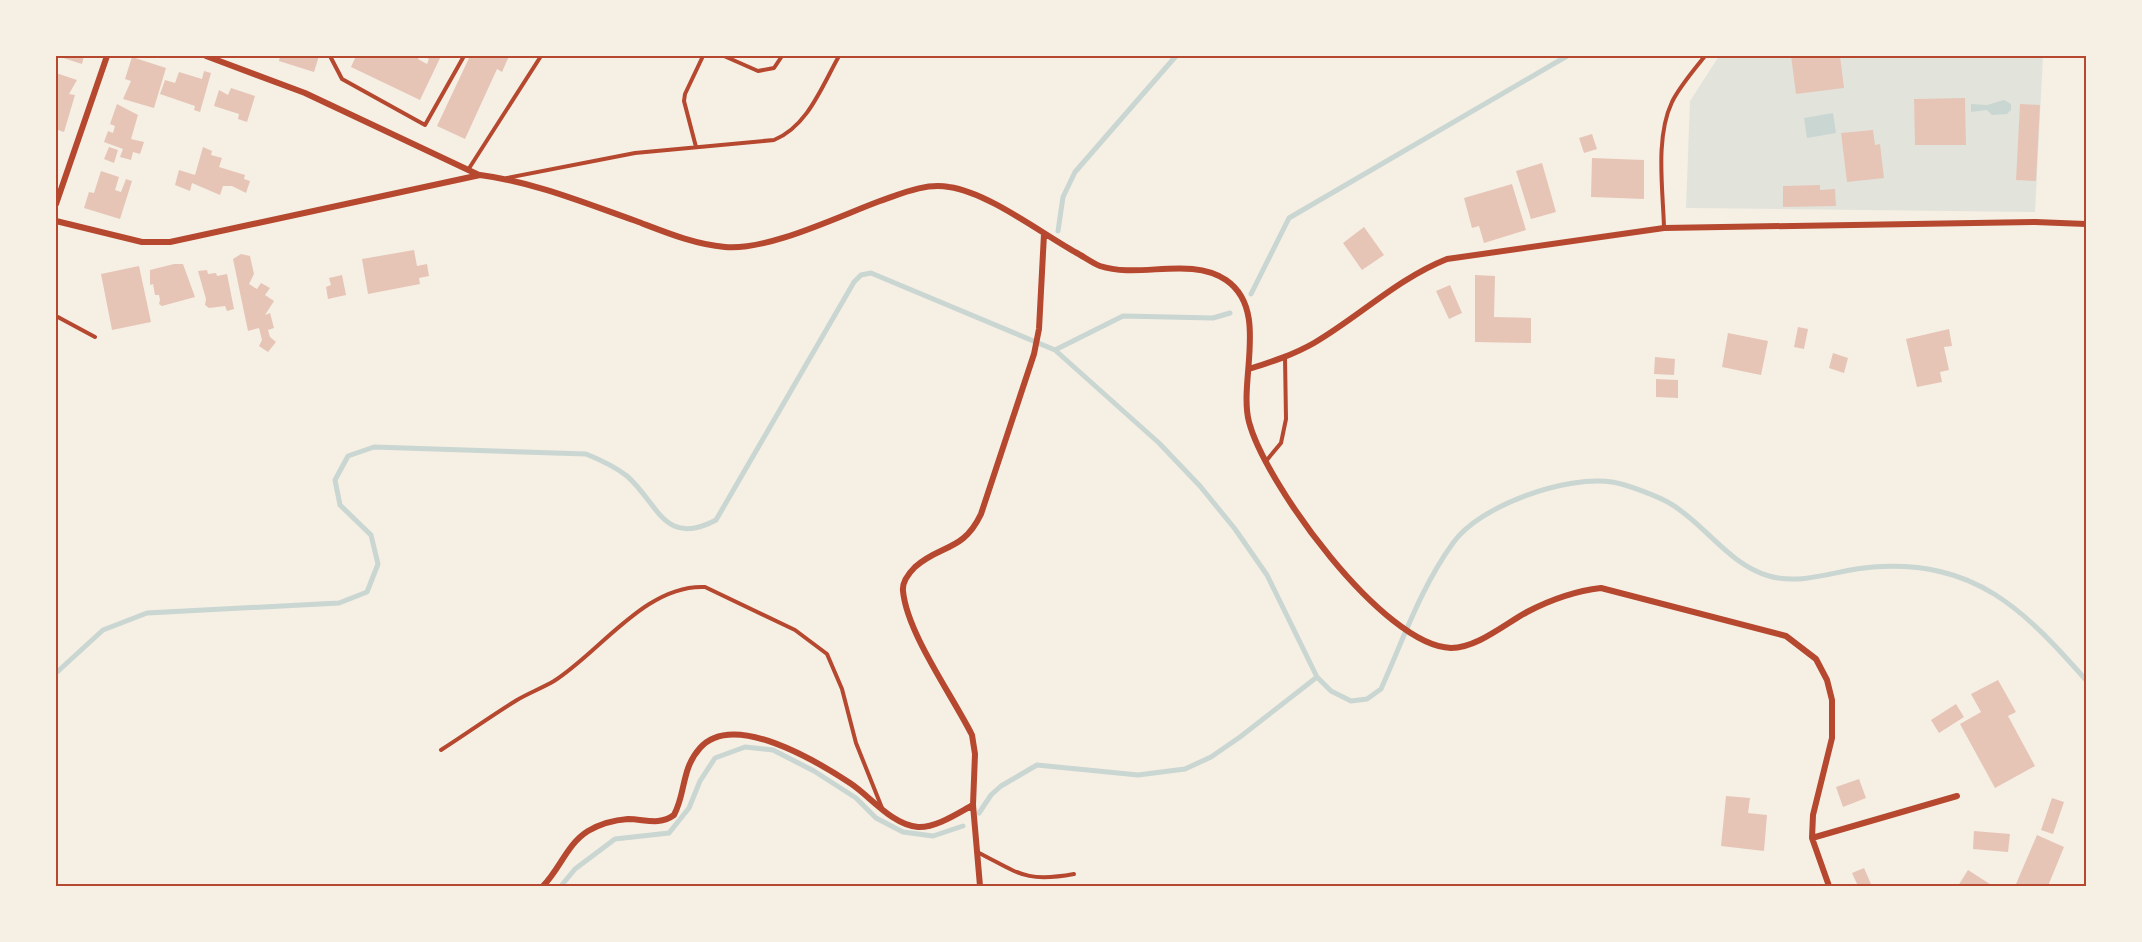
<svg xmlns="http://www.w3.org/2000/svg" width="2142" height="942" font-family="'Nunito Sans',sans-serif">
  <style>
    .green { fill: #e2e4dc }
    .water { fill: #c9d6d2 }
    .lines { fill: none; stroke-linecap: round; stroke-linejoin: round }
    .stream { stroke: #c9d6d2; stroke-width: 5 }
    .building { fill: #e6c5b7 }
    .service { stroke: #b5482f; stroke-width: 4 }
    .minor { stroke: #b5482f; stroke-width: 6 }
    .neatline { fill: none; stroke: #b5482f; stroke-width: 2 }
  </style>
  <rect width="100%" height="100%" fill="#f6efe4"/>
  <path class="green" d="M1719,56H2043L2035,212L1686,208L1690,101Z"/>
  <path class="water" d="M2004,100L2011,104V110L2007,114L1992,115L1987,110L1971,112V104L1987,105Z
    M1833,113L1836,133L1807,138L1804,118Z"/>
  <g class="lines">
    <path class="stream" d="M1058,231L1063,197L1075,172L1176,56
      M1251,294L1289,218L1567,56
      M1055,350L1123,316L1213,318L1230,313
      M56,673L103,630L147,613L339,603L367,592L378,564L371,535L340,505L335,480L348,456L374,447L586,454C601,460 614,466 627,476C658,503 664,548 716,520L854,282L861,275L871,273L1055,350L1159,443L1200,486L1235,529L1267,575L1317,677L1331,691L1351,701L1367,699L1381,689C1403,640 1421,587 1453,543C1480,505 1567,475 1612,482C1626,484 1660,497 1671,504C1706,525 1728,564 1769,576C1803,586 1839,569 1873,567C1976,560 2023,609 2086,680
      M979,813L991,795L1001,786L1037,765L1138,775L1185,769L1211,757L1240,737L1317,677
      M561,886L575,869L615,839L669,833L689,808L700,781L715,758L745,747L773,750L814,771L856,798L876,818L903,832L933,836L963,826"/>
  </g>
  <path class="building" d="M57,56H84L82,64Z
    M280,56H319L314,72L279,61Z
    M356,56H420L418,59L427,64L429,59L422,56H441L420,100L351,67Z
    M470,56H509L502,72L497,69L465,139L437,126Z
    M1791,56H1840L1844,88L1796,94Z
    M132,57L166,68L154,108L123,99L131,81L125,79Z
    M204,71L211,73L200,112L194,110L195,106L160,94L165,80L175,83L179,72L202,79Z
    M56,73L77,80L69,94L75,95L64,132L58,130L56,137Z
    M231,88L255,96L247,122L238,119L239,114L214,106L219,90L228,95Z
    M1965,98L1966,145H1915L1914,99Z
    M117,104L138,115L131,139L144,142L140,154L133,152L131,160L120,157L123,149L104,142L108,131L113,133L115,126L110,124Z
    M2020,104L2040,105L2036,181L2016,180Z
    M1873,130L1875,145L1880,144L1884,178L1847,182L1841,133Z
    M1592,134L1597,149L1584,153L1579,138Z
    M109,147L118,150L114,163L104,159Z
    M203,147L212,151L211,155L222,158L219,167L245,175L244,179L250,181L246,193L232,186H223L220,195L192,183L190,191L175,185L179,170L195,175Z
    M1592,158L1644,160V199L1591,197Z
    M1542,163L1556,212L1531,219L1516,171Z
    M101,171L119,177L115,190L121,192L126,179L132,181L120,219L84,208L89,192L94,193Z
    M1512,184L1526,230L1484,243L1479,226L1472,228L1464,198Z
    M1820,185V190L1835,189L1836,206L1783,207V186Z
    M1364,227L1384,255L1362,270L1343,243Z
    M414,250L417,266L427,264L429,276L419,278L420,284L368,294L362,259Z
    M241,254L250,256L254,274L249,284L257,289L261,283L270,288L265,295L274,301L265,315L270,313L274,328L268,330L270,337L276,342L268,352L259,346L262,340L259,328L248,331L233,259Z
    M174,264H183L195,297L162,306L159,304L160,300L159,295H155L153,284L150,285V270Z
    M139,266L151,322L112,330L101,274Z
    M207,270L208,274L216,273L217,276L227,274L234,309L227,311L225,306L209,308L205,305L206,299L198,271Z
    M342,275L346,295L328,299L326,287L331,285L329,278Z
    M1475,275L1495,276L1494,317L1531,318V343L1475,342Z
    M1450,285L1462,313L1449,319L1436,291Z
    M1798,327L1808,329L1804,349L1794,347Z
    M1949,329L1952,346L1944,347L1949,370L1940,372L1942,382L1917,387L1906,339Z
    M1728,333L1768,341L1761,375L1722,367Z
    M1833,353L1848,358L1844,373L1829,368Z
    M1655,357L1675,359L1674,375L1654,374Z
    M1656,379L1678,380V398L1656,397Z
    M1998,680L2016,712L2008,716L2035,766L1995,788L1960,724L1981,712L1971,694Z
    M1956,704L1964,717L1939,733L1931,720Z
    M1859,779L1866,798L1843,807L1836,787Z
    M1726,796L1750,798L1748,813L1767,815L1764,851L1721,846Z
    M2052,798L2064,802L2053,834L2041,830Z
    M1974,831L2010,834L2008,852L1973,849Z
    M2037,835L2064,847L2048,886H2022L2016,884Z
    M1864,868L1871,884L1858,886L1852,873Z
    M1968,870L1993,886H1958Z"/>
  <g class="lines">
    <path class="service" d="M330,56L342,79L425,125L464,56
      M724,56L758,71L774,68L782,56
      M696,147L684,101L685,94L703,56
      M468,170L541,56
      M507,178L635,153L774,140C808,126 822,86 839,56
      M1664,228C1663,189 1655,138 1672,102C1680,86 1694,70 1705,56
      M56,316L95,337
      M1266,461L1281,443L1286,419L1285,357
      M441,750C466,734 491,716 517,700C529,693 542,688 554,681C600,652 646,584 705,587L795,630L827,654L842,689L856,743L882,808
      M977,852C1019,873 1025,883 1074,874"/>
    <path class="minor" d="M206,56L305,93L479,175
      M56,204L107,56
      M56,221L142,242H170L480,175C534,182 585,203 636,221C665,232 693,244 725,247C768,251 839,216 880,201C903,193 925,183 949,187C987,192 1041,233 1075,252C1083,256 1092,263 1100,266C1139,279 1190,256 1226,280C1270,310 1238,380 1249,422C1265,483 1383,646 1451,648C1477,648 1505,624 1527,612C1550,600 1575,591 1601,588L1786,636L1816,659L1827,680L1832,700V738L1813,815L1812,838L1829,886
      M1249,369C1271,362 1293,355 1314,343C1360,316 1397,279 1447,259L1664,228L2035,222L2086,224
      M1812,838L1957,796
      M543,886C560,869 567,844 588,831C600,824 614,820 628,819C645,819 659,826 674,815C686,793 681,769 700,748C733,710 818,762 850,783C870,796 892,825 918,827C936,828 958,813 973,805
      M980,886L973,805L975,754L972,735C952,695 907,633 903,591C902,582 909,573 915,567C941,544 963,552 981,514L1034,354L1039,329L1044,234"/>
  </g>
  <rect width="2142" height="942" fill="none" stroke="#f6efe4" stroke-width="114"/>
  <rect x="57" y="57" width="2028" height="828" class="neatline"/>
</svg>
